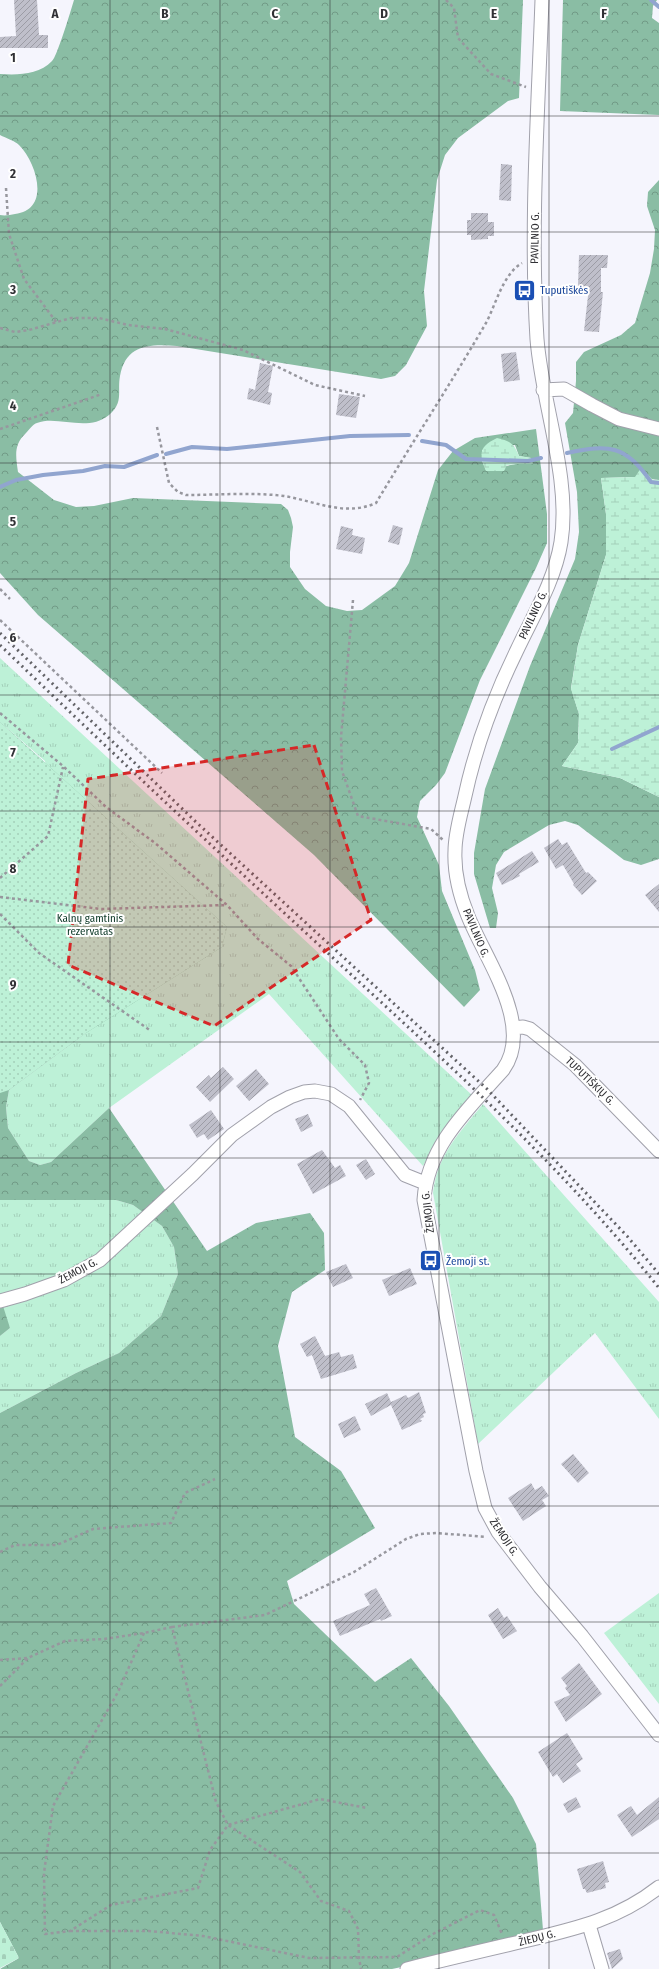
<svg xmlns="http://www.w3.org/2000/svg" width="659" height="1969" font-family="'Fira Sans Condensed',sans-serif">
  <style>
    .grass { fill: url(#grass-tufts) }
    .forest { fill: url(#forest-crowns); fill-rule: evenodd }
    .wetland { fill: url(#wetland-marsh) }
    .cemetery { fill: url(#cemetery-stones) }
    .park { fill: url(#park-dots) }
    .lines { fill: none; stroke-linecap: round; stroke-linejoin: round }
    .stream { stroke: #91a5cf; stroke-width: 4 }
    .building { fill: url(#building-hatch) }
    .street-casing { stroke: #a1a1ab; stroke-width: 15 }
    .path { stroke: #97979e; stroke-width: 2.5; stroke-dasharray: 3 3; stroke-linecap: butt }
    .street { stroke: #fff; stroke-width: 13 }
    .rail { stroke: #626267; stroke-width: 3; stroke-dasharray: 2 4; stroke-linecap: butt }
    .marked { fill: #d62828; fill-opacity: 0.2; stroke: #d62828; stroke-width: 3; stroke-dasharray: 8 5; stroke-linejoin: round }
    .grid { fill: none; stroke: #313135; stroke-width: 1; stroke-opacity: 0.55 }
    .labels { text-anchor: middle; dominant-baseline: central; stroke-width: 4; stroke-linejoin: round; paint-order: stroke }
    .street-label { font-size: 11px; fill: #313135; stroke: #fff }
    .transit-label { font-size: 11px; fill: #164399; stroke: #fff; text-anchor: start }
    .park-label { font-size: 11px; fill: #0c3827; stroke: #fff }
    .grid-label { font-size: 13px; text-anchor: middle; font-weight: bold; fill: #313135; stroke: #fff; stroke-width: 4; stroke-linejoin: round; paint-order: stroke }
  </style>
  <defs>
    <pattern id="grass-tufts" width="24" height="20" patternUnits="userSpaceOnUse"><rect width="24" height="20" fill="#bdf1d7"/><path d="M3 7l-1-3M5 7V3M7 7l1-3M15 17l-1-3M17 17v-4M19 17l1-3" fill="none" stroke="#a3cfb9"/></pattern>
    <pattern id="forest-crowns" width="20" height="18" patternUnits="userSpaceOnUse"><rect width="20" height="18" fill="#8abda4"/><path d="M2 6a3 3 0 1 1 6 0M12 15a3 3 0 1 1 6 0" fill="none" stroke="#719a86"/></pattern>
    <pattern id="wetland-marsh" width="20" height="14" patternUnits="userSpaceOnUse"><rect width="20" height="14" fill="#bdf1d7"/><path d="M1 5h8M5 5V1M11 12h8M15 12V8" fill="none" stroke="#a3cfb9"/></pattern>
    <pattern id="cemetery-stones" width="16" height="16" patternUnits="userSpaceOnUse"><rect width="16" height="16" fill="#bdf1d7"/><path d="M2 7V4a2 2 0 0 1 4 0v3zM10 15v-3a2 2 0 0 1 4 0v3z" fill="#a3cfb9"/></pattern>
    <pattern id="park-dots" width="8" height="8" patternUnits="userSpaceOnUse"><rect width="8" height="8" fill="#bdf1d7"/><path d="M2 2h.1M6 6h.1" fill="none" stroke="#a3cfb9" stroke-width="1.8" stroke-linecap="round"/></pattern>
    <pattern id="building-hatch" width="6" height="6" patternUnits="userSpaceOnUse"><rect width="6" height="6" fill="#bfbfca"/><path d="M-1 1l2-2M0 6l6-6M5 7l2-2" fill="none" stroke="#9c9ca5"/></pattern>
  </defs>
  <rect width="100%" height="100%" fill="#f5f5fd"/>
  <path class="grass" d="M0,658L472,1095L443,1129L423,1166L269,994L109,1108L51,1162L40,1165L29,1161L8,1128L6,1107L9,1090L86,1033L45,761L0,722Z
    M483,1104L659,1302V1419L595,1333L478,1444L433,1193C437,1155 460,1132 483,1104Z
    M0,1200H116L133,1205L162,1226L174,1247L178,1274L161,1316L119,1353L76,1373L0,1413V1336L10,1328L0,1307Z
    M659,1593V1704L604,1633Z"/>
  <path class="forest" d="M74,0H523L519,98L508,101L458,138L445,155L437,180L424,291L427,326L406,365L395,376L381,379L177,346C150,344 126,344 120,376C117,392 124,402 109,415C87,433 58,415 37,423C33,424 29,430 26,433C13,445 16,457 18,472L54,500L76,507L94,506L133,498L281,504L288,510L291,518L293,527L290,552V567L305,589L326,606L347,611L362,610L395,586L409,563L438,470L453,451L475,438L536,429L547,514V543L536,568L480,680L445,773L436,785L420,801L417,817L439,865L442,891L475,970L480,990L464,1007L314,855L38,615L0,573V215C5,216 10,215 15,214C51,210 37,163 19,145C15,141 6,138 0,135V74C18,75 39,75 52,61C57,57 71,10 74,0ZM515,445L519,456L531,458L532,464H516L486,470L482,461V450Z
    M563,0H657L653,6L652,18L659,23V115L560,111Z
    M659,180V480L635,477L601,478L606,514V555L578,645L571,688L579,714L578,743L562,766L620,778L659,797V859L641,865L624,860L578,825L565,821L549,825L504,852L496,865L492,888L498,913L496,928H490L474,874V853L485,789L530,666L575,559L579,532L577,492L565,423L573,413L576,381V362L584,352L621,335L635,323L650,273L654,249L655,230L647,206L648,192Z
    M0,722L227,927L222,947L86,1033L9,1090L6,1107L8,1128L29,1161L40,1165L51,1162L109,1108L207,1251L256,1223L310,1213L324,1233L325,1270L292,1292L278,1346L295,1437L341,1471L375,1528L287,1581L294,1604L375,1682L411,1658L449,1706L513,1798L536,1844L543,1930L430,1961L392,1969H0L19,1958L0,1922V1413L76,1373L119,1353L161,1316L178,1274L174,1247L162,1226L133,1205L116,1200H0Z
    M3,1306L10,1328L0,1336V1307Z"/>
  <path class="wetland" d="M497,438C510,441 514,443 519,456L531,458L533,464H516L507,465L504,471H486C478,453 480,446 497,438Z
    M641,468L653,480H659V797L620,778L562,766L578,743L579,714L571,689L578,645L606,555V514L601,478L635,477Z"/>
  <path class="cemetery" d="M0,1922L19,1958L0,1968Z"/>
  <path class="park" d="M0,722L227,927L222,947L86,1033L9,1090L0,1093Z"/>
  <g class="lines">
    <path class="stream" d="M651,0L659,7
      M422,441L446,445L466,459L528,461L541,458
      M567,453C610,444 625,445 651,482L659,483
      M166,454L192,447L227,449L350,436L409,435
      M0,487L16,480L43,475L83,471L105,466L124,467L157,455
      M612,749L659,727"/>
  </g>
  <path class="building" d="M14,0H37L39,35H48V48H0V37L16,36Z
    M501,164L512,165L511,201L499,200Z
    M471,213H488V222H494V236H488V239L471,240V235H467V220H471Z
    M579,255H608L607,268H601V292H603L599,332L584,331L589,287L578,286Z
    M516,352L520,380L504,382L501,354Z
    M260,363L273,366L268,392L272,393L270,405L247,399L249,388L255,390Z
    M339,394L360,397L356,418L336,415Z
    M393,525L403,528L399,545L388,542Z
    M341,526L353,529L352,535L365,538L362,554L336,549Z
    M558,839L562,845L567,842L586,873L588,872L597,881L582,895L573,885L574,884L563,865L556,869L544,848Z
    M532,851L539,862L519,874L520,876L502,885L496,873Z
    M659,884V912L645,895Z
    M223,1067L234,1079L210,1102L196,1087L209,1075L211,1078Z
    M256,1069L269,1084L249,1101L236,1086Z
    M211,1110L224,1129L208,1140L204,1134L197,1138L189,1125Z
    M308,1114L313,1126L301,1132L295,1119Z
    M322,1150L335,1168L340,1165L346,1176L313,1194L297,1164Z
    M366,1159L375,1174L366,1180L356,1165Z
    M346,1264L353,1278L333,1287L326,1272Z
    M410,1268L417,1284L389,1296L382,1280Z
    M315,1336L325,1356L339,1352L341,1357L353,1354L357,1368L321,1379L312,1355L307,1357L300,1344Z
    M419,1392L426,1413L423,1414L424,1417L420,1419L422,1421L402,1430L391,1405L371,1416L365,1404L387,1393L391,1402L406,1395L408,1398Z
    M355,1416L361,1430L344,1438L338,1424Z
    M573,1454L589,1473L578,1483L561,1464Z
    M531,1483L535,1490L542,1486L549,1496L542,1500L546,1506L523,1521L508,1498Z
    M376,1588L392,1616L381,1621L380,1619L340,1636L333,1621L370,1605L364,1594Z
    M498,1608L504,1618L507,1616L517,1631L503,1639L488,1615Z
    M579,1663L602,1694L566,1722L554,1702L570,1695L565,1688L567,1686L561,1678Z
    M567,1733L583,1759L576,1764L581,1771L563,1783L557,1774L553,1777L538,1752Z
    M576,1797L581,1807L568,1813L563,1804Z
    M659,1797V1819L632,1837L617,1815L631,1806L637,1815Z
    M603,1861L609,1882L605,1883L606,1888L587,1893L585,1889H583L577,1869Z
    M620,1949L623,1959L612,1969L607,1953Z"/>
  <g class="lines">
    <defs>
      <path id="street" d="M542,0C538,113 530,226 537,339C542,404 571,478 561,542C555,580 533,616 517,650C494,697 476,745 465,796C461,814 455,833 455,851C454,872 460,896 468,916C485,959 535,1026 503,1070C469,1108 427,1146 424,1200L476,1471L485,1508L498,1532L540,1587L582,1636L659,1735
        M543,390L564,389L592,405L619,419L659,429
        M513,1028L523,1027L530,1029L575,1065L659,1151
        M0,1301L25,1294L64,1280L100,1260L193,1174L232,1135L271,1107L290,1097L304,1092L315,1091L331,1094L349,1106L405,1175L425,1183
        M589,1925L602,1969
        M407,1969C446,1959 485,1950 524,1941C574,1929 617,1920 659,1887"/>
    </defs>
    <use href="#street" class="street-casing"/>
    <path class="path" d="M446,0L454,8L458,38L491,74L526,87
      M6,188L9,234L24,279L57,323
      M0,328L15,332L29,330L71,318H99L128,325L165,329L243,350L315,385L365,396
      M157,427L169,483L178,492L186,495C218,495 252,492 284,496C315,501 345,517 376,503C412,443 451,383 486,323C496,304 503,274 522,263
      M0,429L102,394
      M0,589L10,599
      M353,600L341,737L342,771L358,816L431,829L443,840
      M0,620L162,773
      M0,713L63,766L106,807L155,843L227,905L258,939L291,966L339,1039L365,1065L369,1083L360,1100
      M0,878L48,836L63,767
      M0,897L101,909L226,905
      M0,914L39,953L151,1031
      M0,1552L15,1545H57L93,1529L171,1523L185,1493L215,1479
      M172,1627L265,1615L354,1572L406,1539L420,1534L437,1533L486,1537
      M144,1633L118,1692L53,1806L44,1873L45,1934L70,1931L111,1905L198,1888L210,1850L228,1825L320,1799L367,1808
      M0,1660L28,1658L65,1641L104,1639L144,1633L172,1627L216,1802L228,1825L300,1872L321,1901L349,1911L358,1929L359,1958L361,1969
      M0,1686L28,1658
      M70,1931H149L203,1936L309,1958L397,1957L433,1934L480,1910L494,1915L502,1934"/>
    <use href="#street" class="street"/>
    <path class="rail" d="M0,633L196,822L487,1089L627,1236L659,1274
      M0,645C109,750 219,853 331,956C445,1061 562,1166 659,1288"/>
  </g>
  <path class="marked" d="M314,745L371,920L214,1026L68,965L88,779Z"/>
  <path class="grid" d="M110,0V1969M220,0V1969M330,0V1969M439,0V1969M549,0V1969M0,116H659M0,232H659M0,347H659M0,463H659M0,579H659M0,695H659M0,811H659M0,927H659M0,1042H659M0,1158H659M0,1274H659M0,1390H659M0,1506H659M0,1622H659M0,1737H659M0,1853H659"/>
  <defs>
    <symbol id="bus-square" viewBox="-11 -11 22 22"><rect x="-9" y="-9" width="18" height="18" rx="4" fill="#1a4fb4" stroke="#fff"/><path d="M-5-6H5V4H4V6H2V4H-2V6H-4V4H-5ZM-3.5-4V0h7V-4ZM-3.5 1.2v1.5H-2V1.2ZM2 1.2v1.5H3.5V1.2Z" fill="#fff"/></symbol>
  </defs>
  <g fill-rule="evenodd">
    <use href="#bus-square" x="512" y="278" width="25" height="25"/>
    <use href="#bus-square" x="418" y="1248" width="25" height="25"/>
  </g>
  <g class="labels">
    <g class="street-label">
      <text transform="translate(535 238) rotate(-89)">PAVILNIO G.</text>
      <text transform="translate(533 615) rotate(-65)">PAVILNIO G.</text>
      <text transform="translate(476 933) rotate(67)">PAVILNIO G.</text>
      <text transform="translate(590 1081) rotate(44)">TUPUTIŠKIŲ G.</text>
      <text transform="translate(428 1212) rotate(-97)">ŽEMOJI G.</text>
      <text transform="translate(78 1271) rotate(-28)">ŽEMOJI G.</text>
      <text transform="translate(504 1537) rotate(56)">ŽEMOJI G.</text>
      <text transform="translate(537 1938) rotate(-14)">ŽIEDŲ G.</text>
    </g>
    <g class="transit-label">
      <text x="540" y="290">Tuputiškės</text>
      <text x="446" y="1261">Žemoji st.</text>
    </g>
    <g class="park-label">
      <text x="90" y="918">Kalnų gamtinis<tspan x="90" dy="13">rezervatas</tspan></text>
    </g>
  </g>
  <g class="grid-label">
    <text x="55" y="18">A</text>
    <text x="165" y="18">B</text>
    <text x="275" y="18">C</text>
    <text x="384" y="18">D</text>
    <text x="494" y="18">E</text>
    <text x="604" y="18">F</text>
    <text x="13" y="62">1</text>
    <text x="13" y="178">2</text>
    <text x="13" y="294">3</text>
    <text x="13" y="410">4</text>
    <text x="13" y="526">5</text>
    <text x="13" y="642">6</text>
    <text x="13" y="757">7</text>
    <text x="13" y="873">8</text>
    <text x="13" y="989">9</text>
  </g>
</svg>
